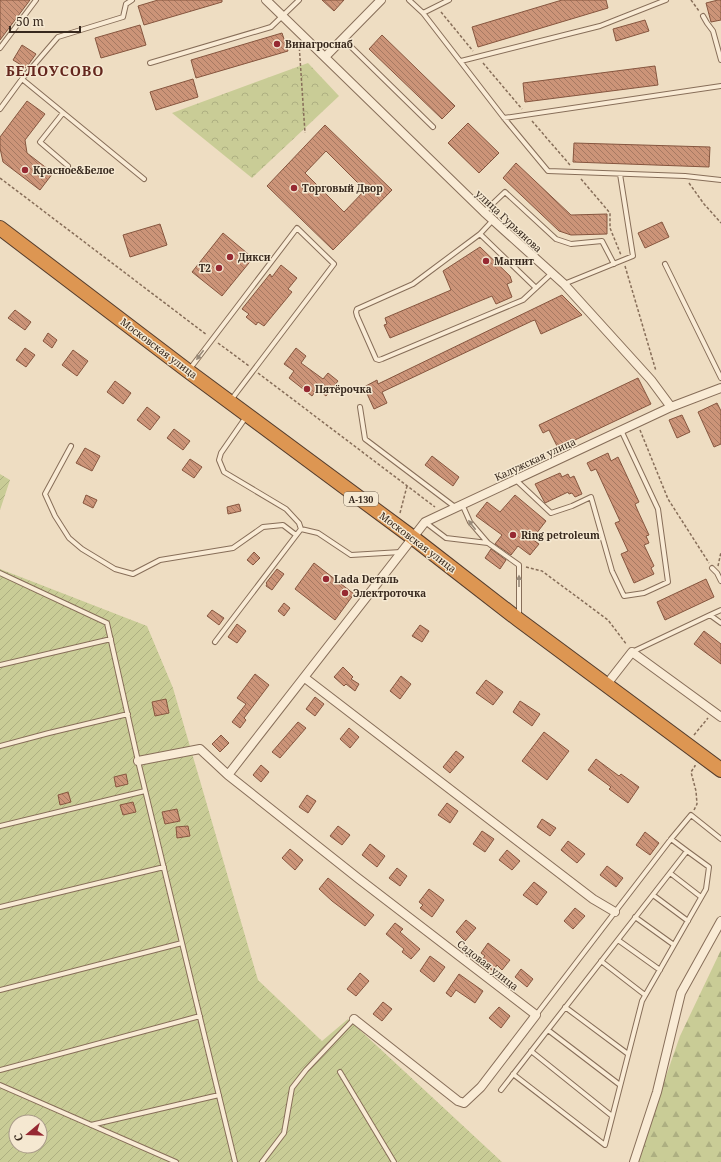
<svg xmlns="http://www.w3.org/2000/svg" width="721" height="1162" font-family="'Noto Serif',serif">
  <style>
    .forest { fill: url(#forest-firs) }
    .park { fill: url(#park-crowns) }
    .garden { fill: url(#garden-furrows); fill-rule: evenodd }
    .building { fill: url(#building-back-hatch); stroke: #86563f; fill-rule: evenodd }
    .lines { fill: none; stroke-linecap: round; stroke-linejoin: round }
    .lane-casing { stroke: #876e59; stroke-width: 6 }
    .street-casing { stroke: #876e59; stroke-width: 10 }
    .highway-casing { stroke: #553d2d; stroke-width: 16 }
    .path { stroke: #876e59; stroke-width: 1.5; stroke-dasharray: 3 2; stroke-linecap: butt }
    .lane { stroke: #f9ebd5; stroke-width: 4 }
    .street { stroke: #f9ebd5; stroke-width: 8 }
    .highway { stroke: #dd9652; stroke-width: 14 }
    .oneway { fill: #988a79 }
    .poi-dot { fill: #962932; stroke: #f5e8d1; stroke-width: 1.5 }
    .labels { text-anchor: middle; dominant-baseline: central; stroke-width: 3; stroke-linejoin: round; paint-order: stroke }
    .shield { fill: #f5e8d1; stroke: #706253; stroke-width: 1 }
    .shield-label { font-size: 9px; font-weight: bold; fill: #37281d }
    .poi-label { font-size: 10px; font-weight: bold; fill: #37281d; stroke: #f5e8d1; text-anchor: start }
    .street-label { font-size: 10px; fill: #37281d; stroke: #f5e8d1 }
    .district-label { font-size: 14px; font-weight: bold; letter-spacing: 1px; fill: #64261d; stroke: #f5e8d1 }
  </style>
  <defs>
    <pattern id="forest-firs" width="22" height="20" patternUnits="userSpaceOnUse"><rect width="22" height="20" fill="#c9cc96"/><path d="M5 1l3.5 6h-7zM16 11l3.5 6h-7z" fill="#adaf81"/></pattern>
    <pattern id="park-crowns" width="20" height="18" patternUnits="userSpaceOnUse"><rect width="20" height="18" fill="#c9cc96"/><path d="M2 6a3 3 0 1 1 6 0M12 15a3 3 0 1 1 6 0" fill="none" stroke="#adaf81"/></pattern>
    <pattern id="garden-furrows" width="10" height="10" patternUnits="userSpaceOnUse"><rect width="10" height="10" fill="#c9cc96"/><path d="M-1 1l2-2M0 10L10 0M9 11l2-2" fill="none" stroke="#adaf81"/></pattern>
    <pattern id="building-back-hatch" width="6" height="6" patternUnits="userSpaceOnUse"><rect width="6" height="6" fill="#cc9478"/><path d="M-1 5l2 2M0 0l6 6M5-1l2 2" fill="none" stroke="#a67962"/></pattern>
  </defs>
  <rect width="100%" height="100%" fill="#eeddc2"/>
  <path class="forest" d="M721,950V1162H636L680,1036Z"/>
  <path class="park" d="M308,63L339,96L252,178L172,113Z"/>
  <path class="garden" d="M0,474L10,480L0,510Z
    M0,569L147,626L173,688L258,980L322,1041L348,1019L502,1162H0ZM16,1122H40V1146H16Z"/>
  <path class="building" d="M0,0H30L0,40Z
    M158,0H222V2L144,25L138,6Z
    M322,0H344L334,11Z
    M562,0H606L608,8L478,47L472,27Z
    M718,0H721V20L711,22L706,3Z
    M645,20L649,31L616,41L613,29Z
    M140,25L146,45L101,58L95,38Z
    M282,33L288,51L196,78L191,60Z
    M382,35L455,106L442,119L369,49Z
    M22,45L36,54L26,68L13,60Z
    M655,66L658,85L525,102L523,83Z
    M193,79L198,97L156,110L150,92Z
    M27,101L45,114L25,140L27,153L53,173L40,190L3,162L0,148V137Z
    M468,123L499,153L479,173L448,143Z
    M325,125L392,190L333,250L267,186ZM326,151L365,190L344,212L305,173Z
    M574,143L710,147L709,167L573,162Z
    M516,163L571,215L607,214V234L571,235L559,231L503,178Z
    M662,222L669,237L645,248L638,233Z
    M160,224L167,245L130,257L123,235Z
    M223,233L253,258L222,296L192,272Z
    M480,247L510,276L512,282L507,284L512,297L496,304L492,296L390,338L384,325L387,324L385,318L451,290L443,271Z
    M281,265L297,278L288,289L292,292L264,326L258,322L256,325L246,317L249,314L242,309L270,274L272,277Z
    M562,295L582,315L541,334L535,320L532,321L382,392L387,403L374,409L364,387L377,380L378,384Z
    M15,310L31,322L25,330L8,318Z
    M48,333L57,340L52,348L43,341Z
    M25,348L35,355L26,367L16,360Z
    M296,348L306,356L301,363L323,379L328,373L338,381L326,396L317,389L312,396L289,378L294,371L284,364Z
    M73,350L88,361L77,376L62,365Z
    M638,378L651,404L558,448L549,430L543,433L539,425Z
    M115,381L131,393L123,404L107,392Z
    M717,403L721,411V444L714,447L698,412Z
    M147,407L160,417L150,430L137,420Z
    M682,415L690,432L677,438L669,420Z
    M174,429L190,441L183,450L167,438Z
    M85,448L100,456L92,471L76,463Z
    M608,453L611,461L618,457L639,502L635,504L637,509L649,535L646,536L649,543L644,545L654,566L651,568L654,574L634,583L621,554L628,551L615,523L620,521L596,469L591,471L587,463Z
    M432,456L459,477L453,486L425,465Z
    M190,459L202,467L194,478L182,470Z
    M560,473L562,477L568,474L570,478L574,476L582,494L575,497L572,493L569,494L568,492L545,503L535,484Z
    M86,495L97,500L93,508L83,503Z
    M515,495L546,521L532,539L539,544L530,555L518,546L511,555L495,544L502,535L476,516L487,502L500,512Z
    M239,504L241,511L228,514L227,507Z
    M491,549L506,560L500,569L485,558Z
    M254,552L260,558L253,565L247,560Z
    M314,563L354,594L335,620L295,589Z
    M277,569L284,574L272,590L266,586L267,584L266,583Z
    M706,579L714,597L665,620L657,602Z
    M284,603L290,608L284,616L278,611Z
    M212,610L224,618L219,625L207,616Z
    M237,624L246,631L237,643L228,637Z
    M420,625L429,631L422,642L412,636Z
    M704,631L721,644V664L694,644Z
    M343,667L353,677L351,679L359,684L355,691L346,684L344,686L334,677Z
    M255,674L269,685L244,718L246,720L240,728L232,722L246,704L237,698Z
    M401,676L411,684L400,699L390,691Z
    M486,680L503,692L493,705L476,693Z
    M315,697L324,704L315,716L306,709Z
    M166,699L169,713L155,716L152,702Z
    M520,701L540,714L532,726L513,712Z
    M298,722L306,728L280,758L272,752Z
    M349,728L359,737L350,748L340,739Z
    M544,732L569,751L547,780L522,761Z
    M221,735L229,743L220,752L212,744Z
    M456,751L464,757L450,773L443,767Z
    M596,759L619,776L621,774L639,787L628,803L609,789L611,787L588,770Z
    M261,765L269,772L261,782L253,775Z
    M126,774L128,784L116,787L114,777Z
    M68,792L71,802L60,805L58,795Z
    M307,795L316,801L308,813L299,807Z
    M133,802L136,812L123,815L120,805Z
    M447,803L458,811L450,823L438,815Z
    M177,809L180,821L165,824L162,812Z
    M542,819L556,828L550,836L537,827Z
    M188,826L190,836L177,838L176,827Z
    M338,826L350,835L342,845L330,836Z
    M482,831L494,839L485,852L473,844Z
    M645,832L659,843L650,855L636,845Z
    M568,841L585,854L577,863L561,850Z
    M370,844L385,856L377,867L362,855Z
    M290,849L303,860L295,870L282,858Z
    M507,850L520,861L512,870L499,860Z
    M607,866L623,878L616,887L600,875Z
    M397,868L407,876L400,886L389,878Z
    M328,878L374,915L365,926L332,901L319,889Z
    M534,882L547,892L537,905L523,895Z
    M429,889L444,900L432,917L420,908L423,905L419,902Z
    M575,908L585,916L573,929L564,921Z
    M466,920L476,928L465,941L456,932Z
    M395,923L403,929L400,932L420,949L411,959L402,952L404,949L386,934Z
    M488,943L510,960L502,970L497,965L493,971L481,961L485,956L481,953Z
    M430,956L445,967L434,982L420,971Z
    M521,969L533,979L527,987L515,977Z
    M360,973L369,981L356,996L347,989Z
    M459,974L483,991L475,1003L456,990L451,997L446,993Z
    M383,1002L392,1009L382,1021L373,1014Z
    M499,1007L510,1016L501,1028L489,1018Z"/>
  <g class="lines">
    <defs>
      <path id="lane" d="M409,0L423,13L504,118L548,171L685,176L721,180
        M423,13L449,0
        M703,16L707,23L713,31L721,60
        M342,38L433,127
        M0,48L36,0
        M461,61L600,26L666,0
        M150,63L271,27L299,0
        M22,79L144,179
        M0,109L22,79L58,37L123,17L126,4L132,0
        M63,113L40,142L68,166
        M504,118L721,86
        M484,212L505,192L556,239L571,244L602,241L614,264
        M493,220L480,234L413,284L357,309L356,312L357,316L376,359L379,360L382,359L523,300L552,273
        M480,234L536,288
        M665,264L721,378
        M564,284L633,256L620,174
        M189,370L297,228L334,264L231,400
        M360,407L365,439L455,507
        M246,417L221,453L219,460L224,472L286,509L299,523L301,529
        M71,446L45,494L55,516L69,538L82,549L115,569L133,574L160,560L233,548L263,527L283,525L296,535
        M516,480L551,513L572,506L591,497L612,571L624,596L644,593L668,582L658,509L621,430
        M462,504L470,522L488,543
        M425,522L446,538L488,543L519,565V615
        M712,568L717,573L721,581
        M0,573L107,623L138,761L235,1162
        M710,615L721,610
        M215,642L301,529L318,533L351,555L401,552
        M632,652L710,615L721,623
        M0,665L111,639
        M0,746L49,733L128,714
        M0,826L145,791
        M671,839L691,815L721,839
        M670,873L701,897
        M653,895L688,921
        M0,907L164,867
        M635,917L674,945
        M618,940L660,970
        M601,961L645,995
        M0,990L182,943
        M565,1007L628,1054
        M536,1015L671,839L687,851
        M548,1030L620,1085
        M531,1051L612,1116
        M0,1070L200,1016
        M340,1072L394,1162
        M0,1085L176,1162
        M501,1090L687,851L709,867L706,889L642,1001L605,1145L513,1074
        M91,1125L219,1095
        M262,1162L284,1133L292,1088L306,1070L354,1019"/>
      <path id="street" d="M266,0L484,212L564,284L651,380L671,407
        M325,57L381,0
        M305,678L593,899L615,912
        M607,684L632,652L721,717
        M138,761L200,749L228,775L425,522L671,407L721,388
        M228,775L359,879L536,1015L481,1087L464,1103L458,1101L354,1019
        M634,1162L657,1092L681,993L721,921"/>
      <path id="highway" d="M0,228L188,371L412,537L519,620L721,770"/>
    </defs>
    <use href="#lane" class="lane-casing"/>
    <use href="#street" class="street-casing"/>
    <use href="#highway" class="highway-casing"/>
    <path class="path" d="M691,0L699,11
      M441,12L473,51
      M299,43L305,133
      M483,63L522,109
      M532,121L570,165
      M0,178L207,335
      M581,179L610,213V228L621,255
      M689,183L704,204L721,223
      M625,266L656,371
      M218,343L249,366
      M258,373L435,507
      M640,430L668,499L709,563
      M400,513L407,486
      M718,566L721,552
      M526,567L542,571L608,620L627,645
      M694,735L708,718
      M694,810L697,804L696,791L691,772L695,766V765"/>
    <use href="#lane" class="lane"/>
    <use href="#street" class="street"/>
    <use href="#highway" class="highway"/>
  </g>
  <defs><path id="oneway-solid" d="M-6-.8H1V-3.2L6.5 0L1 3.2V.8H-6Z"/></defs>
  <g class="oneway">
    <use href="#oneway-solid" transform="translate(200 355) rotate(127)"/>
    <use href="#oneway-solid" transform="translate(472 525) rotate(-127)"/>
    <use href="#oneway-solid" transform="translate(519 581) rotate(-90)"/>
  </g>
  <g class="poi-dot">
    <circle cx="277" cy="44" r="4"/>
    <circle cx="25" cy="170" r="4"/>
    <circle cx="294" cy="188" r="4"/>
    <circle cx="230" cy="257" r="4"/>
    <circle cx="486" cy="261" r="4"/>
    <circle cx="219" cy="268" r="4"/>
    <circle cx="307" cy="389" r="4"/>
    <circle cx="513" cy="535" r="4"/>
    <circle cx="326" cy="579" r="4"/>
    <circle cx="345" cy="593" r="4"/>
  </g>
  <g class="labels">
    <rect class="shield" x="344" y="492" width="34" height="14" rx="3"/>
    <g class="shield-label">
      <text x="361" y="499">А-130</text>
    </g>
    <g class="poi-label">
      <text x="285" y="44">Винагроснаб</text>
      <text x="33" y="170">Красное&amp;Белое</text>
      <text x="302" y="188">Торговый Двор</text>
      <text x="238" y="257">Дикси</text>
      <text x="494" y="261">Магнит</text>
      <text x="211" y="268" text-anchor="end">T2</text>
      <text x="315" y="389">Пятёрочка</text>
      <text x="521" y="535">Ring petroleum</text>
      <text x="334" y="579">Lada Dеталь</text>
      <text x="353" y="593">Электроточка</text>
    </g>
    <g class="street-label">
      <text transform="translate(509 221) rotate(43)">улица Гурьянова</text>
      <text transform="translate(159 348) rotate(37)">Московская улица</text>
      <text transform="translate(535 459) rotate(-25)">Калужская улица</text>
      <text transform="translate(418 542) rotate(37)">Московская улица</text>
      <text transform="translate(488 965) rotate(38)">Садовая улица</text>
    </g>
    <g class="district-label">
      <text x="55" y="70">БЕЛОУСОВО</text>
    </g>
  </g>
  <g transform="translate(28 1134) rotate(251)"><circle r="19" fill="#f5e8d1" stroke="#a99b89"/>
  <path d="M0-3L7 15L0 10L-7 15Z" fill="#962932"/>
  <text y="-6" font-size="11" font-weight="bold" text-anchor="middle" fill="#37281d">С</text>
  </g>
  <path d="M10 26v6h70v-6" fill="none" stroke="#37281d" stroke-width="2"/>
  <text x="16" y="26" font-size="12" fill="#37281d" stroke="#f5e8d1" stroke-width="3" paint-order="stroke">50 m</text>
</svg>
